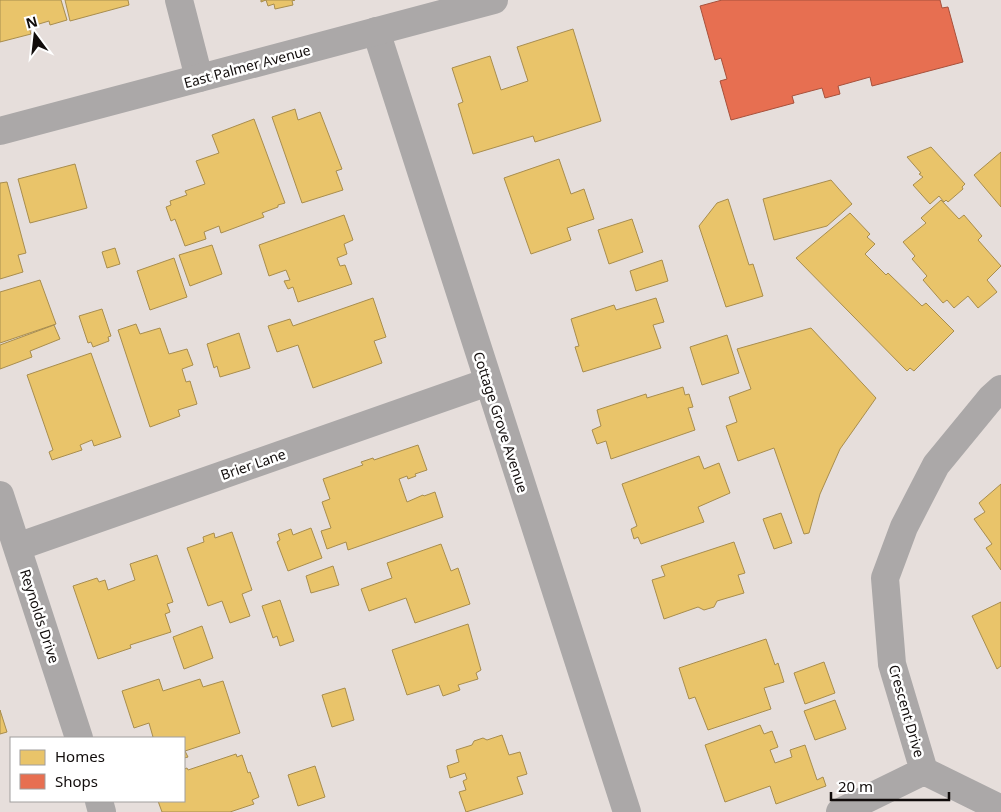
<svg xmlns="http://www.w3.org/2000/svg" width="1001" height="812" font-family="'Noto Sans',sans-serif">
  <style>
    .homes { fill: #e9c46a; stroke: #a88d4e }
    .shops { fill: #e76f51; stroke: #a7513c }
    .lines { fill: none; stroke-linecap: round; stroke-linejoin: round }
    .minor { stroke: #aba8a8; stroke-width: 28 }
    .tertiary { stroke: #aba8a8; stroke-width: 28 }
    .labels { text-anchor: middle; dominant-baseline: central; stroke-width: 5; stroke-linejoin: round; paint-order: stroke }
    .street-label { font-size: 14px; fill: #110c0b; stroke: #fff }
  </style>
  <rect width="100%" height="100%" fill="#e6dedb"/>
  <path class="homes" d="M0,0H61L67,20L50,25L49,21L29,27L31,34L0,42Z
    M65,0H128L129,5L70,21Z
    M261,0H295L292,1L293,5L275,9L274,4L268,6L266,0L261,2Z
    M573,29L601,121L535,142L533,136L473,154L458,104L463,102L452,68L490,56L501,90L528,81L517,47Z
    M295,109L298,120L320,112L342,169L336,171L343,190L302,203L272,117Z
    M254,119L285,203L278,205V207L262,213L264,217L221,233L219,226L204,232L206,239L185,246L175,219L171,221L166,207L171,205L170,201L187,195L185,191L205,184L196,161L219,153L212,135Z
    M931,147L965,184L962,187L963,189L948,202L946,200L944,202L939,196L930,204L913,185L923,177L919,174L921,173L907,157Z
    M1001,152V207L974,175Z
    M559,159L571,194L584,189L594,219L567,228L571,240L531,254L504,178Z
    M75,164L87,208L30,223L18,179Z
    M831,180L852,204L827,226L774,240L763,199Z
    M7,182L26,253L18,255L23,272L0,279V183Z
    M728,199L749,265L753,264L763,296L726,307L699,226L717,203Z
    M941,200L959,219L964,215L982,236L978,240L1001,266L987,280L997,292L978,308L968,296L954,308L947,300L943,303L923,280L927,276L912,259L915,256L903,242L926,223L921,218Z
    M850,213L870,234L867,237L875,244L865,254L886,275L888,273L922,306L926,303L954,331L914,371L910,368L907,371L796,258Z
    M344,215L353,240L344,244L347,254L337,258L340,266L345,265L352,284L298,302L293,287L288,289L284,281L290,280L286,270L269,276L259,245Z
    M632,219L643,252L609,264L598,230Z
    M212,245L222,274L190,286L179,255Z
    M115,248L120,264L107,268L102,252Z
    M174,258L187,297L150,310L137,271Z
    M662,260L668,281L636,291L630,271Z
    M40,280L56,324L0,343V292Z
    M373,298L386,337L374,341L382,363L313,388L298,345L277,352L268,326L290,319L293,326Z
    M656,298L664,322L653,325L661,348L583,372L575,347L579,346L571,319L614,305L616,310Z
    M102,309L111,336L108,337L109,341L93,347L91,342L88,343L79,316Z
    M136,324L140,334L160,328L169,354L187,349L193,365L182,369L186,382L190,381L197,404L178,410L180,416L150,427L118,330Z
    M54,325L60,339L30,351L32,357L0,369V345Z
    M811,328L876,398L840,449L820,494L809,533L804,534L774,448L738,461L726,426L737,422L729,397L751,389L737,349Z
    M239,333L250,368L220,377L217,366L214,368L207,344Z
    M727,335L739,373L702,385L690,347Z
    M91,353L121,437L94,446L92,440L80,445L82,450L52,460L49,452L53,450L27,375Z
    M683,387L685,395L689,394L693,407L688,408L695,430L611,459L606,441L597,444L592,430L601,426L597,410L646,394L647,398Z
    M418,445L427,470L415,474L416,476L408,479L407,476L399,479L407,502L423,495L424,496L435,492L443,517L348,550L346,542L327,549L321,531L331,528L322,502L330,499L323,479L363,465L361,462L373,458L374,460Z
    M699,456L704,469L719,463L730,493L698,507L704,522L641,544L638,537L634,539L631,529L637,526L622,484Z
    M1001,484V570L986,548L992,544L974,519L985,512L979,503Z
    M781,513L792,543L774,549L763,519Z
    M311,528L322,558L288,571L277,542L280,540L278,534L291,529L293,535Z
    M232,532L252,590L242,594L250,616L230,623L222,601L208,606L187,548L204,542L203,537L214,533L215,538Z
    M734,542L745,573L738,575L744,593L717,601L714,607L704,610L698,607L664,619L652,580L665,576L661,566Z
    M441,544L451,571L458,568L470,604L415,623L406,598L369,611L361,589L392,578L387,563Z
    M157,555L173,602L167,604L170,612L165,614L171,632L130,645L131,648L98,659L73,586L97,578L99,582L105,580L108,590L135,580L130,564Z
    M333,566L339,585L311,593L306,576Z
    M280,600L294,641L280,646L277,636L273,638L262,606Z
    M1001,602V666L997,669L972,616Z
    M468,624L481,670L476,673L478,679L458,685L460,690L443,696L439,685L407,695L392,650Z
    M202,626L213,658L184,669L173,637Z
    M766,639L775,665L778,663L784,682L764,688L771,709L708,730L695,697L689,699L679,668Z
    M824,662L835,693L805,704L794,673Z
    M159,679L163,691L200,679L203,687L223,681L240,733L185,751L188,757L184,758V738H150L153,737L149,723L134,728L122,691Z
    M345,688L354,720L332,727L322,695Z
    M835,700L846,729L815,740L804,711Z
    M0,710L7,732L0,734Z
    M760,725L764,734L772,731L778,747L770,750L775,763L792,757L790,750L805,745L817,780L823,777L826,786L776,804L770,786L725,802L705,745Z
    M502,735L509,755L520,752L527,774L517,777L523,794L466,812L459,792L466,790L463,781L467,779L465,773L450,778L447,766L459,762L456,750L472,745L474,741L483,738L487,740Z
    M236,754L237,757L242,755L248,773L250,772L259,797L252,800L254,804L230,812H162L158,801H184V769L187,768L188,770Z
    M315,766L325,797L298,806L288,775Z"/>
  <path class="shops" d="M722,0H940L942,8L948,7L963,62L872,86L870,77L838,86L840,94L825,98L822,88L792,96L794,103L731,120L720,81L727,79L721,58L715,60L700,6Z"/>
  <g class="lines">
    <path class="minor" d="M179,0L199,78
      M376,31L627,812
      M1001,389L991,398L936,465L904,527L885,578L892,664L924,771L995,806L1001,811
      M0,495L79,738
      M17,547L488,382
      M99,801L102,812
      M840,812L924,771"/>
    <path class="tertiary" d="M0,131L494,0"/>
  </g>
  <g class="labels">
    <g class="street-label">
      <text transform="translate(247 66) rotate(-15)">East Palmer Avenue</text>
      <text transform="translate(501 422) rotate(72)">Cottage Grove Avenue</text>
      <text transform="translate(253 464) rotate(-19)">Brier Lane</text>
      <text transform="translate(40 616) rotate(72)">Reynolds Drive</text>
      <text transform="translate(907 711) rotate(74)">Crescent Drive</text>
    </g>
  </g>
  <rect x="10" y="737" width="175" height="65" fill="#ffffff" stroke="#a09e9d"/>
  <rect x="20" y="750" width="25" height="15" fill="#e9c46a" stroke="#a09e9d"/>
  <text x="55" y="762" font-size="15" fill="#110c0b">Homes</text>
  <rect x="20" y="774" width="25" height="15" fill="#e76f51" stroke="#a09e9d"/>
  <text x="55" y="787" font-size="15" fill="#110c0b">Shops</text>
  <g transform="translate(35 35) rotate(345)" stroke="#ffffff" stroke-width="4" paint-order="stroke">
  <path d="M0-4L9 19L0 12L-9 19Z" fill="#110c0b"/>
  <text y="-8" font-size="14" font-weight="bold" text-anchor="middle" fill="#110c0b">N</text>
  </g>
  <path d="M831 792v8h118v-8" fill="none" stroke="#110c0b" stroke-width="2.5"/>
  <text x="838" y="792" font-size="15" fill="#110c0b" stroke="#ffffff" stroke-width="4" paint-order="stroke">20 m</text>
</svg>
